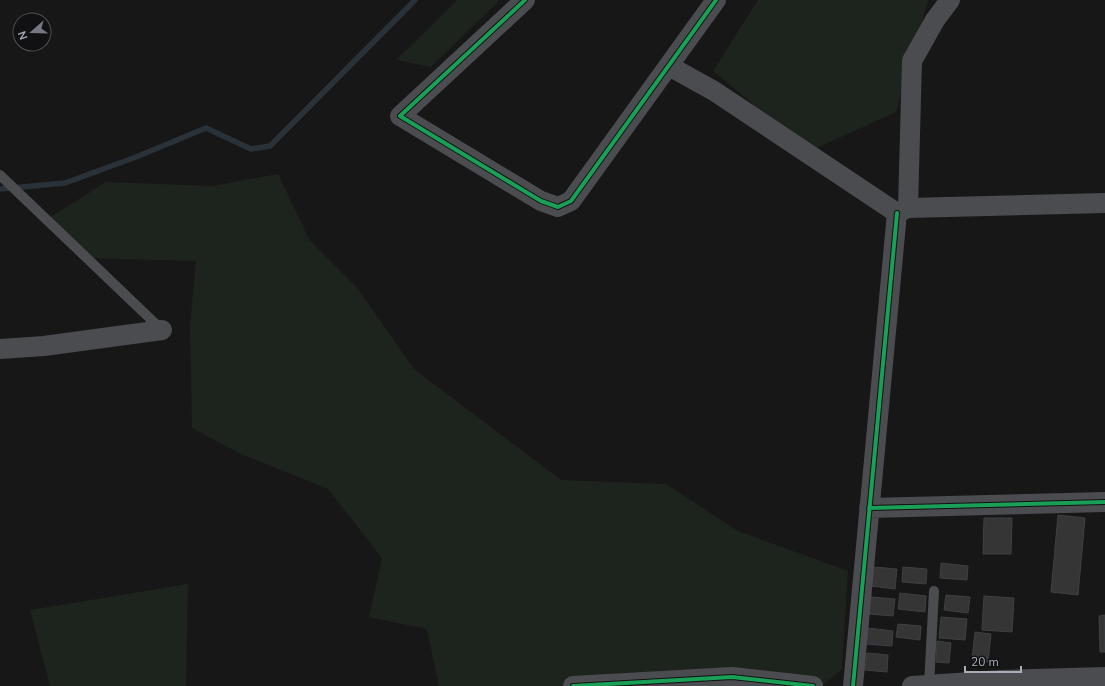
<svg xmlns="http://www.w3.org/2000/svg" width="1105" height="686" font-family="'Nunito Sans',sans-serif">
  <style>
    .green { fill: #1d241e }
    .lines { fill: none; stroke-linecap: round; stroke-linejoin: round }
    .stream { stroke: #2a3239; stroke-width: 5.5 }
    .building { fill: #353536; stroke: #3f4043 }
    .lane { stroke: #4b4c50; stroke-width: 10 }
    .street { stroke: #4b4c50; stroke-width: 20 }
    .cycleway-casing { stroke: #111113; stroke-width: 6 }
    .cycleway { stroke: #1a9f57; stroke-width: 4 }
  </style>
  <rect width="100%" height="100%" fill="#171717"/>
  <path class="green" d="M457,0H500L431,67L396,60Z
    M758,0H926L928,1L896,112L810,151L713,71Z
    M278,174L310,241L358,289L414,369L561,480L666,484L738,531L848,571L842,669L822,686H439L427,629L369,617L382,558L328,489L239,453L192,428L190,326L196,261L87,258L49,218L106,182L212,186Z
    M188,584L186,686H50L30,610Z"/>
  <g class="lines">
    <path class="stream" d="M0,189L65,183L136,157L206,128L251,149L270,146L415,0"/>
  </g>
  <path class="building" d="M1058,515L1085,518L1078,595L1051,592Z
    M984,518H1012L1011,554H983Z
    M941,563L968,566L967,580L940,578Z
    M873,567L897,569L895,589L871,586Z
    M903,567L927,569L926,584L902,582Z
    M900,593L926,596L925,612L898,609Z
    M946,595L970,597L968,613L944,610Z
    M984,596L1014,598L1012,632L982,630Z
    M871,597L895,599L893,616L869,614Z
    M1105,615V652H1100L1099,616Z
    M941,617L967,619L965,640L939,638Z
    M898,624L921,626L920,640L896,637Z
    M868,628L893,631L892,646L866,644Z
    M975,632L991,634L988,662L972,660Z
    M937,641L951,643L949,663L936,662Z
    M867,653L888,655L887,672L865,670Z"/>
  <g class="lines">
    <path class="lane" d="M0,175L162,330
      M929,685L934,591"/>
    <path class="street" d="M525,0L400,116L541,201L558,207L571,201L716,0
      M669,66L714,91L897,213
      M908,208L912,61L935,20L950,0
      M897,213L908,208L1105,203
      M0,349L44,346L162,330
      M869,508L1105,502
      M573,686L732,677L813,686
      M853,686L897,213
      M912,686L1001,680L1105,677"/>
    <defs>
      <path id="cycleway" d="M525,0L400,116L541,201L558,207L571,201L716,0
        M869,508L1105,502
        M573,686L732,677L813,686
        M853,686L897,213"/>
    </defs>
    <use href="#cycleway" class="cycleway-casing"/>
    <use href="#cycleway" class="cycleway"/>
  </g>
  <g transform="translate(32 32) rotate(250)"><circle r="19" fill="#111113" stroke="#4d4f55"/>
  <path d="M0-3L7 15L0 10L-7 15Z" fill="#757880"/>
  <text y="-6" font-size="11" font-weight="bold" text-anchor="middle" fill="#a8adb8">N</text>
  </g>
  <path d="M965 666v6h56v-6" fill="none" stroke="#a8adb8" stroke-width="2"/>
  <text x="971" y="666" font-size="12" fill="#a8adb8" stroke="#111113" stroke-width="3" paint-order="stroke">20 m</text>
</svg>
